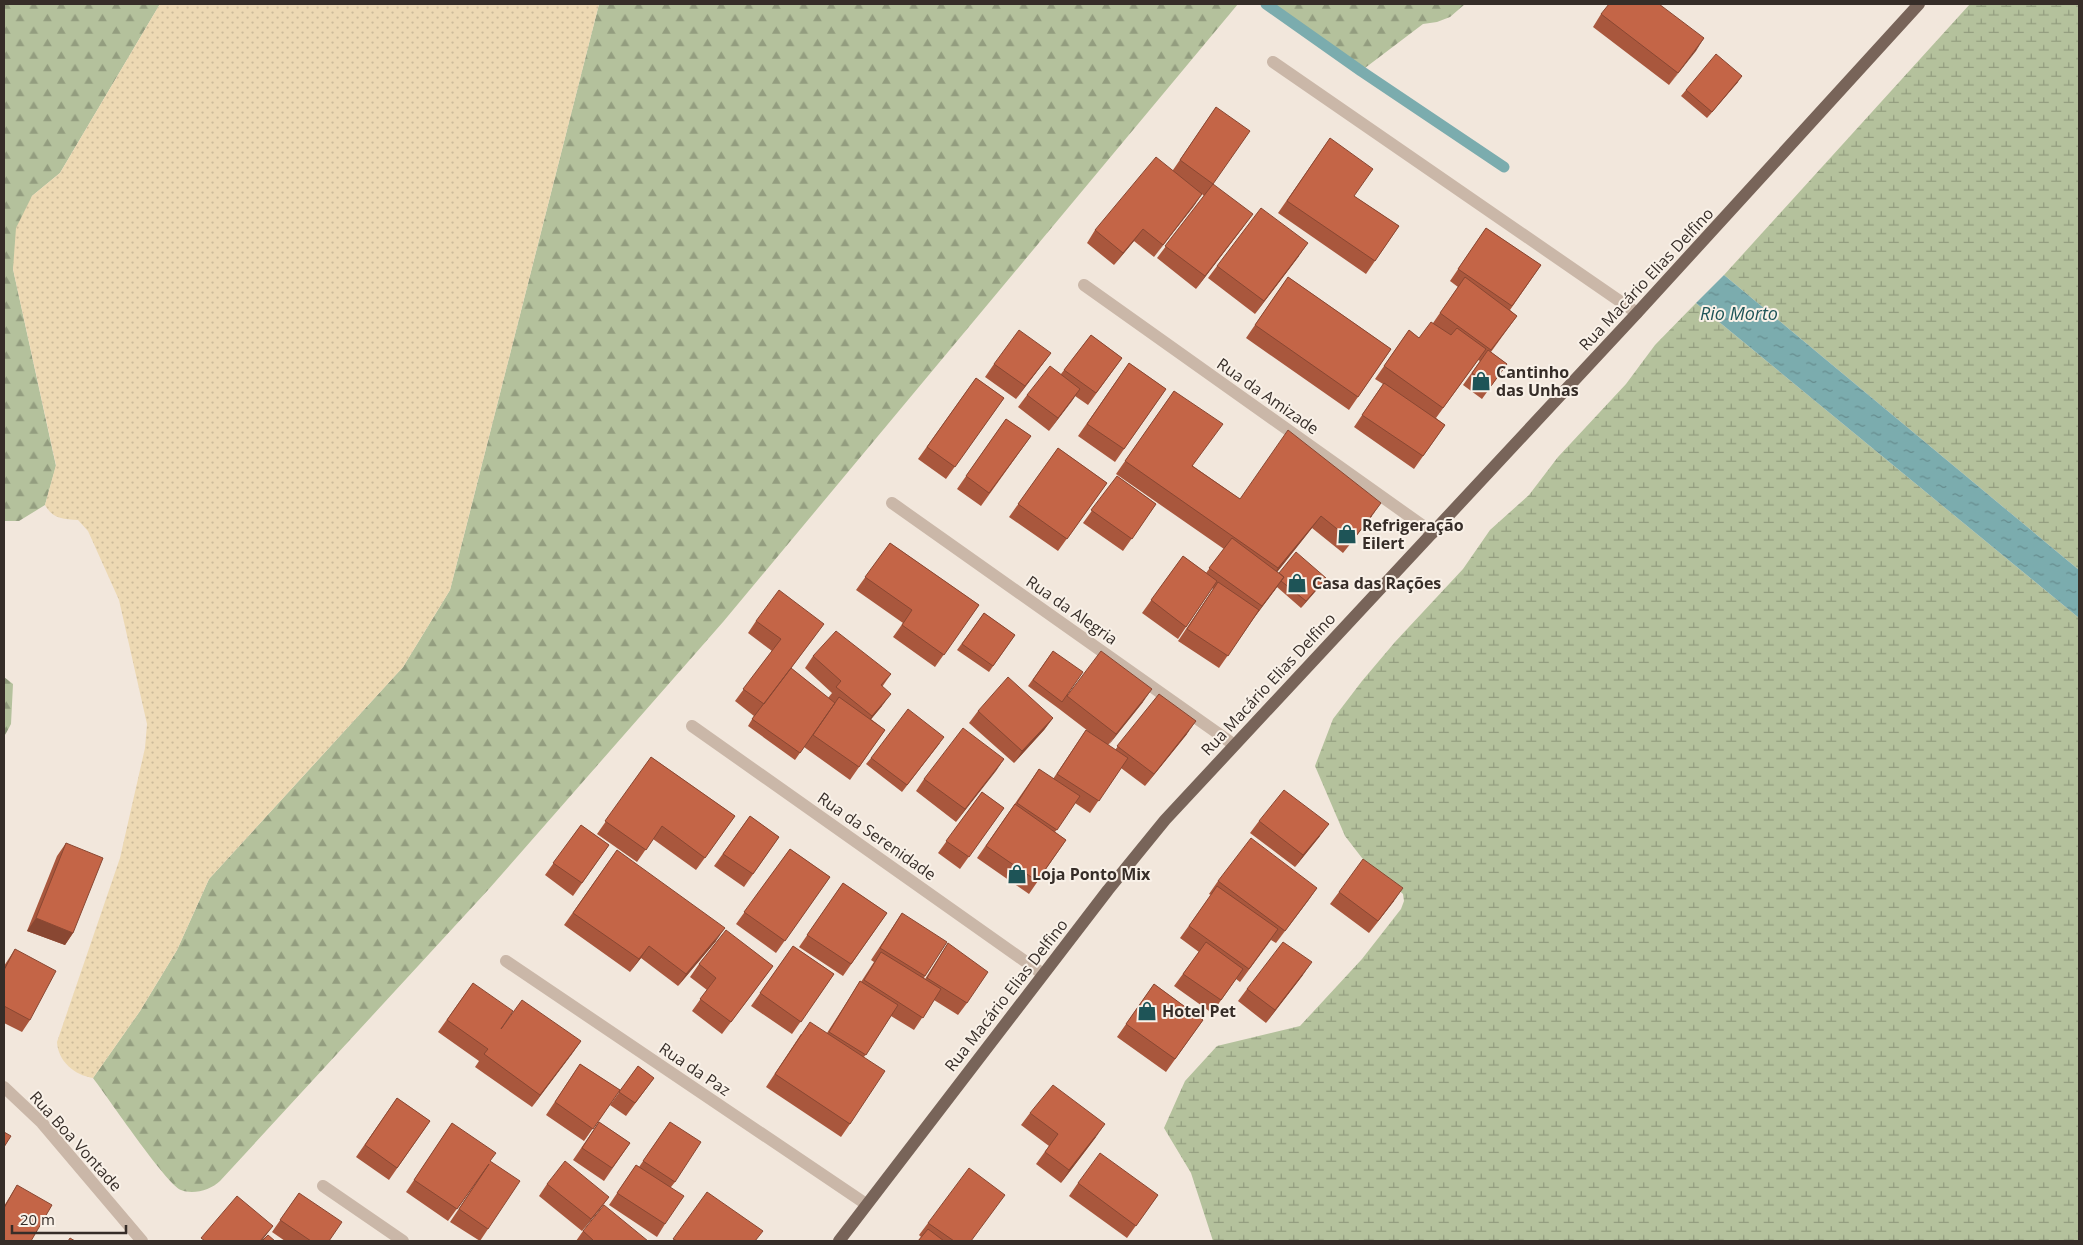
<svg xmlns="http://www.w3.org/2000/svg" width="2083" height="1245" font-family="'Open Sans',sans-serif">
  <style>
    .forest { fill: url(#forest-firs) }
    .wetland { fill: url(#wetland-marsh) }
    .sand { fill: url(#sand-dots) }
    .water { fill: url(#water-ripples) }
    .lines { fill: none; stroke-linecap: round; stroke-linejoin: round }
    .stream { stroke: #7bacae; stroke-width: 11 }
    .minor { stroke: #cab7a8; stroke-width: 12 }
    .major { stroke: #786459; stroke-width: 12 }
    .wall { fill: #a9573d }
    .shaded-wall { fill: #894732 }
    .building { fill: #c46547; stroke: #894732 }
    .labels { text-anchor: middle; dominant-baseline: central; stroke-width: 4; stroke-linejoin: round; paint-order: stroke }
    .street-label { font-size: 16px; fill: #362d28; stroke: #f9f1e8 }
    .poi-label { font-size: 16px; font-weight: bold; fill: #362d28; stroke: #f9f1e8; text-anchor: start }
    .water-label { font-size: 18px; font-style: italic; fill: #1e5457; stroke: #f9f1e8 }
  </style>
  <defs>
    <pattern id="forest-firs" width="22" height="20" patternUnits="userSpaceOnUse" patternTransform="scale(1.25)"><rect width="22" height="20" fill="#b4c19c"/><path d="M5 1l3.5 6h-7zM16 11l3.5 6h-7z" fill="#939d7f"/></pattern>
    <pattern id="wetland-marsh" width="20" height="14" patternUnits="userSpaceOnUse" patternTransform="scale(1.25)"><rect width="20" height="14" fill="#b4c19c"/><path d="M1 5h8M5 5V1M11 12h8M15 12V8" fill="none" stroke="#939d7f"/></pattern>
    <pattern id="sand-dots" width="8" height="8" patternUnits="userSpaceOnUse" patternTransform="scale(1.25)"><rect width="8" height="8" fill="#edd9b3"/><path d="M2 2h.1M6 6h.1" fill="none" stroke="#ccbb9a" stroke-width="1.8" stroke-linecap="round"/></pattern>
    <pattern id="water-ripples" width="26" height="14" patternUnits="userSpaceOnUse" patternTransform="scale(1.25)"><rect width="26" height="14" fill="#7bacae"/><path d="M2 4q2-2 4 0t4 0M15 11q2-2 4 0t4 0" fill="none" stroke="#668c8e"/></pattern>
  </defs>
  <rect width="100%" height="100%" fill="#f2e7dc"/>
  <path class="forest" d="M4,4H160L60,173L32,196L13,269L56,466L45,505L19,521H4Z
    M599,4H1238L723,622L488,890L220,1181C211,1190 193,1195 181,1190C166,1184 107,1096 93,1078L140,1011L177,950L209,879L403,667L450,590Z
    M1266,4H1465L1450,17L1437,22L1423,24L1361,71Z
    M4,677L13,684L11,724L4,737Z"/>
  <path class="wetland" d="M1970,4H2079V570L1724,275Z
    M1696,303L2079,618V1241H1213L1191,1173L1164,1128L1185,1081L1217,1046L1300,1026L1362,959L1401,909L1404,901L1403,894L1362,858L1345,836L1315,766L1333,719L1362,681L1395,642L1463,569L1490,530L1529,495L1558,457L1626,384L1655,345Z"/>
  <path class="sand" d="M160,4H599L450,590L403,667L209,879L177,950L140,1011L93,1078C74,1075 58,1061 57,1042L120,858L145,748L147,724L119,600L88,531L78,520C63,519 53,519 45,505L56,465L13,269L16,228L32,196L60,173Z"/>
  <path class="water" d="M1724,275L2079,570V618L1696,303Z"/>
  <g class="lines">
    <path class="stream" d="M1266,4L1361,71L1504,167"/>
    <path class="minor" d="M1273,62L1637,313
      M1084,285L1433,533
      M892,503L1233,744
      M692,726L1043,974
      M506,961L866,1204
      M4,1087L42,1123L142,1241
      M323,1186L403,1241"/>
    <path class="major" d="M839,1241L1108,890L1165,820L1637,313L1919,4"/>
  </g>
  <path class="wall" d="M1601,14L1704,38L1669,85L1593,27Z
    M1738,82L1707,118L1681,96L1686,90Z
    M1216,107L1213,184L1244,226L1196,289L1157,258L1204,196L1202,194L1154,257L1134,241L1114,265L1087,243L1095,230L1173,170Z
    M1330,138L1354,196L1399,226L1366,274L1278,213Z
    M1486,228L1541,265L1510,310L1517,316L1491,352L1507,364L1482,399L1463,385L1480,361L1478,360L1436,418L1445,425L1414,469L1354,427L1383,384L1375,379L1409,330L1419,338L1433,323L1458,287L1450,281Z
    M1299,256L1255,314L1208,278L1217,266Z
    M1288,277L1391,349L1349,410L1246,338Z
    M1091,335L1122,358L1088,405L1075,396L1049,431L1018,407L1027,395L1061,374Z
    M1051,353L1016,399L985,377L994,364Z
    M1129,363L1166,389L1115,462L1078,436Z
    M976,378L1004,398L946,479L918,459Z
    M1174,391L1193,466L1240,499L1372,516L1343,553L1312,528L1277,572L1279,573L1326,578L1301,608L1277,587L1254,618L1219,668L1178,641L1213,589L1212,588L1178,639L1142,613L1183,556L1206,573L1224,549L1116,474Z
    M1006,419L1031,436L981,506L957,489Z
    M1058,448L1107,483L1058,551L1009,517Z
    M1117,476L1156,504L1123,551L1083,523Z
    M890,543L979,605L935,667L893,637L903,623L856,590Z
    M984,613L1015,635L989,672L957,650Z
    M756,621L815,636L791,668L828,698L832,693L805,668L813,656L891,674L882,687V706L871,719L885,730L850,780L804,747L795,760L748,726L754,716L735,701L772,651L748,633Z
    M1053,651L1068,694L1143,702L1108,745L1115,750L1159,694L1187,734L1145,786L1121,768L1090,813L1075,803L1055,832L1066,840L1029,894L977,858L1039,769L1053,779L1086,730L1088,731L1058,708L1028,686Z
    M978,711L1053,718L1044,730L1014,763L969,723Z
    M940,743L902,792L866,764L871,758Z
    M651,757L735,816L696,870L653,839L637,862L597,834Z
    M1004,759L956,822L916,791L924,779Z
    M982,792L1004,808L960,869L938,853Z
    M750,816L779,837L744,887L714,866Z
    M1259,821L1320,836L1295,867L1250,833Z
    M581,825L609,845L573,896L545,875Z
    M66,843L73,933L65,945L27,931L57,856Z
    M790,849L830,877L776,953L736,924Z
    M617,850L716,941L678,986L641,958L630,972L564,925Z
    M1218,881L1317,888L1276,943L1271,940L1240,982L1236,979L1212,1013L1174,986L1199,952L1180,938L1211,895L1209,894Z
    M843,883L887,913L843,976L799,947Z
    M1339,892L1394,901L1369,933L1330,904Z
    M902,913L925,976L924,978L925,979L948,943L967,1003L958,1015L934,1000L914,1030L891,1016L864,1057L850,1124L841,1137L766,1087L801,1034L827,1033L852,994L860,981L861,982L874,962L871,960Z
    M793,946L834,974L792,1034L751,1006Z
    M15,949L30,1020L22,1032L4,1023V966Z
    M699,964L773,966L722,1034L692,1011L707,990L690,977Z
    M1303,975L1266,1023L1238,1001L1247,989Z
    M473,983L501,1029L581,1041L532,1107L475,1067L479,1061L438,1032Z
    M1154,984L1203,1020L1166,1072L1117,1037Z
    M580,1064L620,1090L584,1141L546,1115Z
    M638,1066L654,1078L626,1116L610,1105Z
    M397,1098L430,1121L389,1180L356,1157Z
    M1030,1113L1096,1137L1061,1183L1036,1164L1049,1146L1021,1125Z
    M599,1122L630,1143L604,1181L573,1160Z
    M670,1122L675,1182L671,1187L665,1224L657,1237L609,1205L636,1165L639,1167Z
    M452,1123L490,1161L488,1229L480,1241L450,1222L480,1177L448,1221L406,1192Z
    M1078,1183L1158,1195L1127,1238L1069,1196Z
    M547,1184L609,1197L600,1209L582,1231L539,1196Z
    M17,1185L4,1241V1206Z
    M299,1193L329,1241H285L272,1232Z
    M928,1223L972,1241H918L921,1237L919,1235Z
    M583,1231L648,1241H576Z"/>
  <path class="shaded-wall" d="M1704,38L1696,51L1669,85L1678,73Z
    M1742,76L1738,82L1707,118Z
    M1202,194L1194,206L1154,257L1163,245Z
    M1253,214L1244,226L1196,289L1205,276Z
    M1143,229L1134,241L1114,265L1123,253Z
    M1308,243L1299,256L1255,314L1264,301Z
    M1051,353L1042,365L1016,399L1025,386Z
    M1080,389L1072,401L1049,431L1058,418Z
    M1381,503L1372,516L1343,553L1352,541Z
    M1321,516L1312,528L1270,581L1278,568Z
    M1284,577L1275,590L1253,619L1262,606Z
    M1326,578L1322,584L1301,608L1306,601Z
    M1152,689L1143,702L1108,746L1116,734Z
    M891,694L882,706L863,729L872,716Z
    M1053,718L1044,730L1014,763L1022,751Z
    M1196,721L1187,734L1145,786L1154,774Z
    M1004,759L996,771L956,822L965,809Z
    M1329,824L1320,836L1295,867L1303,855Z
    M1317,888L1308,901L1276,943L1285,931Z
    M1403,888L1394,901L1369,933L1378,921Z
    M36,918L73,933L65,945L27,931Z
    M725,928L716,941L678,986L686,974Z
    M649,946L641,958L630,972L639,959Z
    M1312,962L1303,975L1266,1023L1275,1010Z
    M581,1041L572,1054L532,1107L540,1095Z
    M1105,1124L1096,1137L1061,1183L1069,1170Z
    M609,1197L600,1209L582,1231L591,1219Z
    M273,1226L264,1238L262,1241H260Z"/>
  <path class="building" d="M1609,4H1659L1704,38L1678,73L1601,14Z
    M1716,54L1742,76L1712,112L1686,90Z
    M1216,107L1250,131L1213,184L1180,160Z
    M1330,138L1373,169L1354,196L1399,226L1375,261L1287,201Z
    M1156,157L1202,194L1163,245L1143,229L1123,253L1095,230Z
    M1213,184L1253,214L1205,276L1165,246Z
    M1261,208L1308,243L1264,301L1217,266Z
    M1486,228L1541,265L1512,306L1458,269Z
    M1288,277L1391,349L1358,397L1255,325Z
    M1465,277L1517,316L1491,350L1440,313Z
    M1431,322L1451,335L1457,328L1486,349L1443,408L1384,366L1409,330L1419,338Z
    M1019,330L1051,353L1025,386L994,364Z
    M1091,335L1122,358L1096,393L1064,370Z
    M1488,350L1507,364L1491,386L1472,373Z
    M1129,363L1166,389L1124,449L1087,424Z
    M1050,366L1080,389L1058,418L1027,395Z
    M976,378L1004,398L955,467L927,447Z
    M1384,383L1445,425L1423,456L1362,415Z
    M1174,391L1223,424L1192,466L1240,499L1288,430L1381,503L1352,541L1321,516L1278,568L1125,461Z
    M1006,419L1031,436L989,493L966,476Z
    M1058,448L1107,483L1067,539L1018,504Z
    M1117,476L1156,504L1132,539L1091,510Z
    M1232,538L1284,577L1262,606L1209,568Z
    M890,543L979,605L944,655L902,625L912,610L865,577Z
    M1296,552L1326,578L1306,601L1281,581L1284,577L1279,573Z
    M1183,556L1217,581L1186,627L1151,600Z
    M1218,582L1259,610L1228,656L1187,629Z
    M779,590L824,624L764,704L743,689L781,639L756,621Z
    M984,613L1015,635L993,666L962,644Z
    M836,631L891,674L881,685L891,694L872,716L836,687L841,681L813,656Z
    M1053,651L1083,672L1062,702L1033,680Z
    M1101,651L1152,689L1116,734L1067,696Z
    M791,668L835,703L800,753L752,719Z
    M1008,677L1053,718L1022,751L978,711Z
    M1159,694L1196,721L1154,774L1117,746Z
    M839,697L885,730L859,767L813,735Z
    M908,709L944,737L907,785L871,758Z
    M963,728L1004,759L965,809L924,779Z
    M1086,730L1128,758L1099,801L1057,774Z
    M651,757L735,816L705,858L662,826L646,850L605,821Z
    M1039,769L1080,796L1057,830L1017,803Z
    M1284,790L1329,824L1303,855L1259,821Z
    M982,792L1004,808L969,857L946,841Z
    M1015,804L1066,840L1037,881L986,846Z
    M750,816L779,837L753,874L723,854Z
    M581,825L609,845L582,883L553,863Z
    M1251,838L1317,888L1285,931L1218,881Z
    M66,843L103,858L73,933L36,918Z
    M790,849L830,877L785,941L744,912Z
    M617,850L725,928L686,974L649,946L639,959L573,913Z
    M1363,859L1403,888L1378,921L1339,892Z
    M843,883L887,913L851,964L807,935Z
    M1217,886L1278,929L1249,969L1189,926Z
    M902,913L947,942L925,976L880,948Z
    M726,930L773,966L731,1022L700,999L716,978L699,964Z
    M1206,942L1243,969L1221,1000L1183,974Z
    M1283,942L1312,962L1275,1010L1247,989Z
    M948,943L988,972L967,1003L927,978Z
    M793,946L834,974L801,1022L760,993Z
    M15,949L56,971L30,1020L4,1006V970Z
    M881,952L941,989L923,1018L864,980Z
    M860,981L898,1005L866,1055L829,1032Z
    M473,983L513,1011L501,1029L522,1000L581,1041L540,1095L484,1054L488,1049L447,1020Z
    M1154,984L1203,1020L1175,1059L1126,1024Z
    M810,1022L885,1071L850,1124L775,1074Z
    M580,1064L620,1090L593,1129L555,1102Z
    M638,1066L654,1078L635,1103L619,1092Z
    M1053,1085L1105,1124L1069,1170L1045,1152L1058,1134L1030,1113Z
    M397,1098L430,1121L397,1168L365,1145Z
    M599,1122L630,1143L612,1168L582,1148Z
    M670,1122L701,1142L675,1182L643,1161Z
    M452,1123L496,1153L490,1161L520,1181L488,1229L459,1209L489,1164L457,1209L414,1180Z
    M4,1132L11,1136L4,1147Z
    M1100,1153L1158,1195L1136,1226L1078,1183Z
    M565,1161L609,1197L591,1219L547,1184Z
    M636,1165L684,1196L665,1224L617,1193Z
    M969,1168L1005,1195L971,1241H954L928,1223Z
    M17,1185L52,1205L31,1241H4V1208Z
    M707,1192L763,1231L755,1241H677L673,1239Z
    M299,1193L342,1222L329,1241H311L280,1220Z
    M237,1196L273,1226L260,1241H205L201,1238Z
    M604,1205L648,1241H594L583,1231Z
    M928,1229L944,1241H918Z
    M268,1235L275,1241H262Z
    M70,1238L75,1241H68Z"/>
  <defs>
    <symbol id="shop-bare" viewBox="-9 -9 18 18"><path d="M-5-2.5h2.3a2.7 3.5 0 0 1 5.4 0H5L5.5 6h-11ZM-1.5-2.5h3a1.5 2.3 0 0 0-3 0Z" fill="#1e5457" stroke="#f9f1e8" stroke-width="2.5" paint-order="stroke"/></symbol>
  </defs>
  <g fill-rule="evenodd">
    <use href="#shop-bare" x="1467" y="367" width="28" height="28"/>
    <use href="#shop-bare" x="1333" y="520" width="28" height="28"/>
    <use href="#shop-bare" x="1283" y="569" width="28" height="28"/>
    <use href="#shop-bare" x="1003" y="860" width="28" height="28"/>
    <use href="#shop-bare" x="1133" y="997" width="28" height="28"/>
  </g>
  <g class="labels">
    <g class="street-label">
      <text transform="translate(1646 279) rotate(-47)">Rua Macário Elias Delfino</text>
      <text transform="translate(1268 396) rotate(35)">Rua da Amizade</text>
      <text transform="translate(1072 610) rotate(35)">Rua da Alegria</text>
      <text transform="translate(1268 684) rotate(-47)">Rua Macário Elias Delfino</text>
      <text transform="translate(877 836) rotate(35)">Rua da Serenidade</text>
      <text transform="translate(1006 995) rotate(-52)">Rua Macário Elias Delfino</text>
      <text transform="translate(695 1069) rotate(34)">Rua da Paz</text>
      <text transform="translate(76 1141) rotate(48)">Rua Boa Vontade</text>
    </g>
    <g class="poi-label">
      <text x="1496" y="372">Cantinho<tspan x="1496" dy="18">das Unhas</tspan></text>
      <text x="1362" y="525">Refrigeração<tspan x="1362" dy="18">Eilert</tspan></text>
      <text x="1312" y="583">Casa das Rações</text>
      <text x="1032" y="874">Loja Ponto Mix</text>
      <text x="1162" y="1011">Hotel Pet</text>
    </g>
    <g class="water-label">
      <text x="1739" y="313">Rio Morto</text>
    </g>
  </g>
  <rect width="2083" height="1245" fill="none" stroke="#362d28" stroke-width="10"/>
  <path d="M12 1225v8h114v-8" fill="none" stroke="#362d28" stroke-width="2.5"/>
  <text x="20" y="1225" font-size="15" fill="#362d28" stroke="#f9f1e8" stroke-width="4" paint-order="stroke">20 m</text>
</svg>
